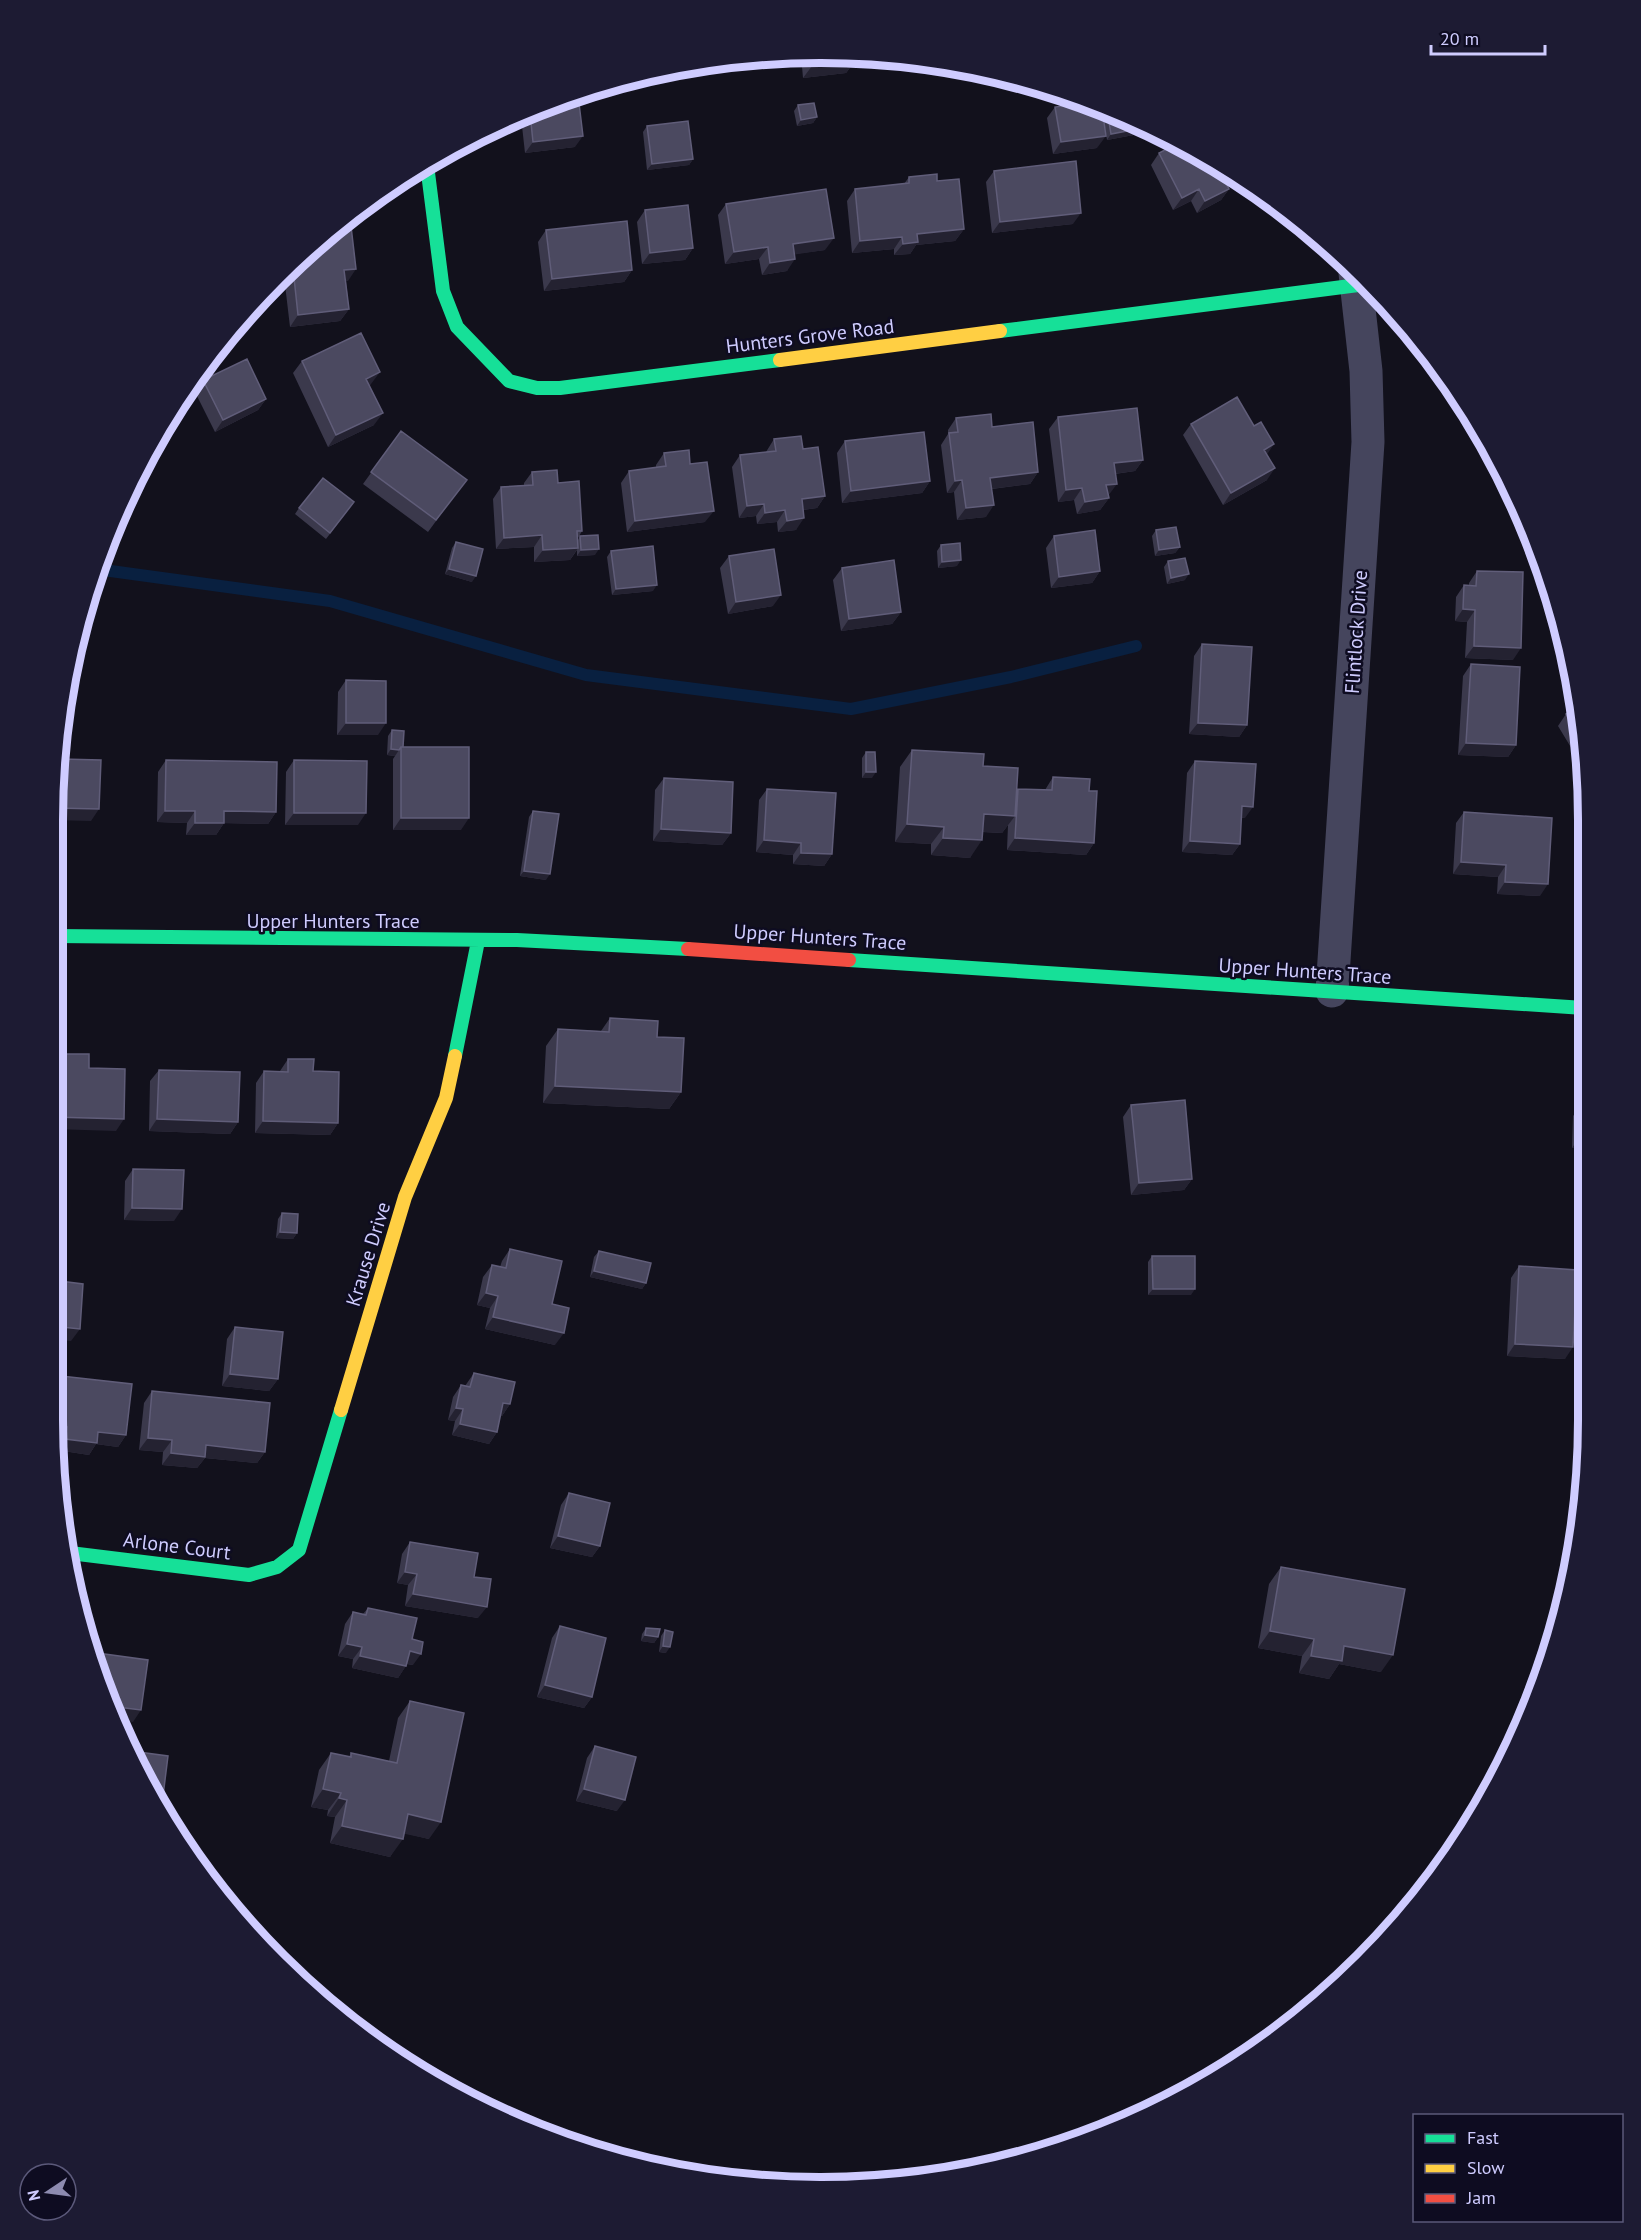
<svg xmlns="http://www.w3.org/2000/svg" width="1641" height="2240" font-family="'PT Sans',sans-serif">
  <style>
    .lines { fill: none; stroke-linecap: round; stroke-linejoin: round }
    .stream { stroke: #092040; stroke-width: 12 }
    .street { stroke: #45455d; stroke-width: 33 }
    .fast { stroke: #16e098; stroke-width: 14 }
    .slow { stroke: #ffcf43; stroke-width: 14 }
    .jam { stroke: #f24e42; stroke-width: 14 }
    .wall { fill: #3b394c }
    .shaded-wall { fill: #242231 }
    .building { fill: #4b4960; stroke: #605d79; stroke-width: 1.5 }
    .labels { text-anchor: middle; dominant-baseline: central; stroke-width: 5; stroke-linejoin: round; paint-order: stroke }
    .street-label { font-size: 20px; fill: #cfccff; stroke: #0e0c21 }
    .rim { fill: none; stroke: #cfccff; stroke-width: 8 }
  </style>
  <rect width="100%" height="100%" fill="#12111c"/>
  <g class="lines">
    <path class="stream" d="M96,569L330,601L586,675L851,709L1011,677L1136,646"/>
    <path class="street" d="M1332,991L1368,442L1366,371L1355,273"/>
    <path class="fast" d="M427,165L443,291L457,327L509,381L537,388H560L780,360
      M1000,331L1366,284
      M53,936L517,940L688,949
      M849,960L1584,1008
      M455,1056L478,941
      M70,1553L249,1575L277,1567L299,1550L341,1410"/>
    <path class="slow" d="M780,360L1000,331
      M341,1410L405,1197L446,1098L455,1056"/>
    <path class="jam" d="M688,949L849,960"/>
  </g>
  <path class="wall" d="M801,55L854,57L855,61L846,73L803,78Z
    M578,95L575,147L525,153L521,117Z
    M798,105L817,117L813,123L797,126L794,111Z
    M1055,107L1097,148L1053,154L1047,118Z
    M1108,116L1139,134L1107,140L1104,122Z
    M647,126L693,159L689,165L647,170L643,132Z
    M1159,153L1225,182L1229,189L1221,200L1197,213L1191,201L1173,210L1151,165Z
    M994,171L1073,224L992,233L986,182Z
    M909,177L937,181L964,229L955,241L916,245L910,254L894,255V249L852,253L847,201L855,189L904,184Z
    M726,204L825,250L794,254L787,271L762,275L759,259L725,264L718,215Z
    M645,210L693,248L685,260L642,264L637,222Z
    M335,228L348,281H346L349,309L340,321L290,327L284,276Z
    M546,230L632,270L624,282L544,291L538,242Z
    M302,361L371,384L369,385L374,425L328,447L293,373Z
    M203,380L266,399L258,410L215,432L195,392Z
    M1058,417L1143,460L1135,471L1115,474L1108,496L1109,498L1100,510L1077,514L1074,500L1058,502L1049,429Z
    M956,418L992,427L1038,472L1030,484L992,489L986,517L957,520L954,492L947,493L941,445L948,434V430Z
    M1191,424L1267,454V480L1223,505L1183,435Z
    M401,431L458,491L428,532L363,484Z
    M774,439L803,449L825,496L817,508L803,510L796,530L778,532L777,522L757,524L756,516L739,518L732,467L740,455L766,452Z
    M845,441L930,481L922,493L842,503L837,453Z
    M664,453L690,464L705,522L627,532L621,483L629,471L656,468V465Z
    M532,472L558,483L582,531L578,538V540L580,536L595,555L577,556V550L570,560L534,562V547L496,549L493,499L501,487L524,485V483Z
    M354,502L326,539L295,514L299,508Z
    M1156,530L1180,547L1175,553L1155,556L1152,536Z
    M1054,536L1100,571L1092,583L1051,588L1046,548Z
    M456,542L472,582L445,574L452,548Z
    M941,545L957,566L938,568L937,551Z
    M611,551L653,591L612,595L607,557Z
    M729,556L773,606L728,614L720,568Z
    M1168,561L1185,580L1167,584L1164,567Z
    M842,568L901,612L892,624L841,631L833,580Z
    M1477,571L1513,660L1465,658L1467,622L1455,621L1456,597L1464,585H1469V583Z
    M1202,644L1247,725L1239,737L1189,734L1194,656Z
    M1471,664L1516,745L1508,757L1458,755L1463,676Z
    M346,680L378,735H337L338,692Z
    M1566,714L1582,720V764H1581L1558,726Z
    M392,730L403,747L461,830H393V759L395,756L387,755L388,736Z
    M912,750L983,766L1016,791L1018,789L1045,790L1053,777L1089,791L1094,843L1086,855L1007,850L1008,825L1002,833L982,832L970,858L931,855V844L895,842L900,767Z
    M866,752L872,778H862V758Z
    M166,760L276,812L268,824L224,823L216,835H186L187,823L157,822L158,772Z
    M294,760L358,825H285L286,772Z
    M1195,761L1245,818H1241L1240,844L1232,855L1182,852L1187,773Z
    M664,778L731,833L722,845L653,841L655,790Z
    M767,789L832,854L824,866L793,864V855L756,852L759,800Z
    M533,811L546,880L520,876L529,817Z
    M1464,812L1540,896L1497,894L1498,877L1453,874L1456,823Z
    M610,1018L681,1092L669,1109L543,1103L546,1046L558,1029L601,1031Z
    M288,1059L313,1071L338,1123L330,1135L255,1133L256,1083L264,1071H280Z
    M159,1070L238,1122L230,1134L149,1131L150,1081Z
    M1131,1105L1192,1179L1184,1190L1131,1195L1123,1117Z
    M1581,1105L1585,1148H1572L1573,1116Z
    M133,1169L174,1221L124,1220L125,1181Z
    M282,1213L297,1233L293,1239L276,1238L278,1219Z
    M510,1249L552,1304L555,1345L485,1329L490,1308L477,1305L483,1277L492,1265L500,1267L502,1261Z
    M599,1251L646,1283L642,1289L590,1277L594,1257Z
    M1152,1256L1191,1295H1148V1262Z
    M1519,1266L1577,1276L1578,1274L1586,1275L1575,1308L1565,1359L1507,1356L1511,1278Z
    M235,1327L278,1379L269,1391L222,1386L227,1339Z
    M474,1373L510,1404L502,1416H500L497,1432L489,1444L452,1435L455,1421L448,1420L453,1397L461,1385L465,1386Z
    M152,1391L265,1452L257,1463L205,1458L197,1468L162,1465L163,1452L139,1450L144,1403Z
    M52,1419L126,1435L118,1447L96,1444L89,1455L57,1450L59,1438Z
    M569,1493L600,1546L592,1557L550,1548L561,1505Z
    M410,1542L478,1618L405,1606L408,1585L397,1583L402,1554Z
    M1281,1567L1381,1672L1339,1664L1329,1679L1299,1673L1302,1656L1258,1648L1269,1584Z
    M368,1608L412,1639L413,1665L407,1664L398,1678L352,1668L353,1659L338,1656L345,1624L353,1612L363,1614Z
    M560,1626L592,1697L584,1708L537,1697L552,1638Z
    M646,1628L658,1637L654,1643L641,1641L642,1634Z
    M665,1630L666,1653L659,1652L661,1636Z
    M410,1701L429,1839L404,1833L390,1857L330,1843L335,1817L327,1816L328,1810L311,1807L319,1770L331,1753L349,1757L351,1753L389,1761L398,1718Z
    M595,1746L617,1811L576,1801L587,1758Z
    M1492,1774H1498L1486,1803L1477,1816V1798L1481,1792H1488V1780Z"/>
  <path class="shaded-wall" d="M855,61L846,73L803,78L812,66Z
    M817,117L813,123L797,126L801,120Z
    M1143,128L1139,134L1107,140L1111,134Z
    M583,136L575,147L525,153L533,142Z
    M1106,136L1097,148L1053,154L1061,142Z
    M693,159L689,165L647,170L652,164Z
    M1229,173L1235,177L1214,188L1222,176Z
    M1199,189L1191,201L1173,210L1182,198Z
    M1229,189L1221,200L1197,213L1205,201Z
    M1081,213L1073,224L992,233L1000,222Z
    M964,229L955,241L916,245L910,254L894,255L903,244L917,234Z
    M902,237L894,249L852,253L860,241Z
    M834,238L825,250L785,256L793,244Z
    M768,247L759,259L725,264L734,252Z
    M693,248L685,260L642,264L650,253Z
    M795,259L787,271L762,275L770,263Z
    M356,269L348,281L336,282L344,270Z
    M632,270L624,282L544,291L552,279Z
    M349,309L340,321L290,327L298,315Z
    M380,372L371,384L358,390L366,379Z
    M266,399L258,410L215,432L223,420Z
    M383,413L374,425L328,447L336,435Z
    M1274,444L1266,456L1264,450Z
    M1143,460L1135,471L1106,475L1114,463Z
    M1275,468L1267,480L1223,505L1231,493Z
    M1038,472L1030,484L982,490L990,478Z
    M962,480L954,492L947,493L955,481Z
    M930,481L922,493L842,503L851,491Z
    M1117,484L1108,496L1106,485Z
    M1082,488L1074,500L1058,502L1066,490Z
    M825,496L817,508L794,511L802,499Z
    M1109,498L1100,510L1077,514L1085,502Z
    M764,504L756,516L739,518L747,506Z
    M994,505L986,517L957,520L966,508Z
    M785,510L777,522L757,524L765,513Z
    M714,511L705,522L627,532L635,521Z
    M804,518L796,530L778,532L787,521Z
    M542,535L534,547L496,549L504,538Z
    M1180,547L1175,553L1155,556L1159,550Z
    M578,548L570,560L534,562L543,550Z
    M599,549L595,555L577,556L581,550Z
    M961,560L957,566L938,568L942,562Z
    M449,569L476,576L472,582L445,574Z
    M1100,571L1092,583L1051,588L1059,577Z
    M1189,574L1185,580L1167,584L1171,578Z
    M657,585L653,591L612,595L616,589Z
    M781,595L773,606L728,614L736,602Z
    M1463,609L1475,610L1467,622L1455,621Z
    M901,612L892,624L841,631L849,619Z
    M1474,646L1521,648L1513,660L1465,658Z
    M346,723H386L378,735H337Z
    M1198,723L1247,725L1239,737L1189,734Z
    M1466,743L1516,745L1508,757L1458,755Z
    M391,749L399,750L395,756L387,755Z
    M866,772H876L872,778H862Z
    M1242,806L1253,807L1245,818L1234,817Z
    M54,808L99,809L91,821L53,820Z
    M165,811H195L187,823L157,822Z
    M224,811L276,812L268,824L215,823Z
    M294,813H366L358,825H285Z
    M984,814L1015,816L1002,833L971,831Z
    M401,818H469L461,830H393Z
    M195,823H224L216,835H186Z
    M907,824L944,827L931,844L895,842Z
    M661,829L731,833L722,845L653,841Z
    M943,838L982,840L970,858L931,855Z
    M1015,838L1094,843L1086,855L1007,850Z
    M764,840L801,843L793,855L756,852Z
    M1190,841L1240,844L1232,855L1182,852Z
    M801,853L832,854L824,866L793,864Z
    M1461,862L1506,865L1498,877L1453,874Z
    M524,871L550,874L546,880L520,876Z
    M1505,882L1548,884L1540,896L1497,894Z
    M555,1086L681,1092L669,1109L543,1103Z
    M52,1117L124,1119L116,1131L52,1129Z
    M157,1119L238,1122L230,1134L149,1131Z
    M263,1121L338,1123L330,1135L255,1133Z
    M1580,1136H1585V1148H1572Z
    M1192,1179L1184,1190L1131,1195L1139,1183Z
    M132,1208L182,1209L174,1221L124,1220Z
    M52,1224L60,1225L52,1235Z
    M280,1232L297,1233L293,1239L276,1238Z
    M594,1271L646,1283L642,1289L590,1277Z
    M1153,1289H1195L1191,1295H1148Z
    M486,1293L498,1296L490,1308L477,1305Z
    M1576,1301L1586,1302V1308L1572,1307Z
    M493,1317L564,1333L555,1345L485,1329Z
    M52,1326L80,1329L71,1341L52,1339Z
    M1515,1344L1573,1347L1565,1359L1507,1356Z
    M230,1374L278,1379L269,1391L222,1386Z
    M503,1403L510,1404L502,1416L495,1415Z
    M456,1408L463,1409L455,1421L448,1420Z
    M460,1424L497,1432L489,1444L452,1435Z
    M53,1425L67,1427L59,1438H55Z
    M98,1432L126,1435L118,1447L96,1444L89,1455L57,1450L65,1439Z
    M148,1438L172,1440L163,1452L139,1450Z
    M206,1445L265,1452L257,1463L205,1458L197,1468L162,1465L171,1453Z
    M558,1536L600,1546L592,1557L550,1548Z
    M405,1572L417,1574L408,1585L397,1583Z
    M413,1594L487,1607L478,1618L405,1606Z
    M1270,1631L1314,1639L1302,1656L1258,1648Z
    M645,1635L658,1637L654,1643L641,1641Z
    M347,1644L362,1647L353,1659L338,1656Z
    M663,1646L670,1647L666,1653L659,1652Z
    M1344,1646L1393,1655L1381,1672L1339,1664L1329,1679L1299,1673L1311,1656Z
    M410,1651L421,1654L413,1665L402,1663Z
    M360,1656L406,1666L398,1678L352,1668Z
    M545,1685L592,1697L584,1708L537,1697Z
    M109,1706L141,1710L133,1722L114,1720Z
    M323,1789L341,1793L328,1810L311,1807Z
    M584,1789L625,1800L617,1811L576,1801Z
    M339,1798L347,1800L335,1817L327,1816Z
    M408,1814L441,1822L429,1839L396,1832Z
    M342,1826L403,1839L390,1857L330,1843Z"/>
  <path class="building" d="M810,55L854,57L855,61L812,66Z
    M578,95L583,136L533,142L530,113Z
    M1087,102L1102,109L1106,136L1061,142L1055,107Z
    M814,103L817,117L801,120L798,105Z
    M1116,115L1143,128L1111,134L1108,116Z
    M688,121L693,159L652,164L647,126Z
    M1178,143L1204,155L1229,173L1222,176L1229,189L1205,201L1199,189L1182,198L1159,153Z
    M1076,161L1081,213L1000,222L994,171Z
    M937,174V181L959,179L964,229L917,234L918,242L903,244L902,237L860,241L855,189L909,183V177Z
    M826,189L834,238L793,244L795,259L770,263L768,247L734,252L726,204Z
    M688,205L693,248L650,253L645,210Z
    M627,221L632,270L552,279L546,230Z
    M351,226L356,269L344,270L349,309L298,315L293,268L335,228Z
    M361,333L380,372L366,379L383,413L336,435L302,361Z
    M247,359L266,399L223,420L203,380Z
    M1237,397L1254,426L1261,422L1274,444L1264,450L1275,468L1231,493L1191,424Z
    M1137,408L1143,460L1114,463L1117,484L1106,485L1109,498L1085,502L1082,488L1066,490L1058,417Z
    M991,414L992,427L1033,422L1038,472L990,478L994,505L966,508L962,480L955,481L949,433L958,432L956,418Z
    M401,431L467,480L436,520L371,472Z
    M924,432L930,481L851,491L845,441Z
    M801,436L803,449L818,447L825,496L802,499L804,518L787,521L785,510L765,513L764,504L747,506L740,455L776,451L774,439Z
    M689,450L690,464L707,462L714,511L635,521L629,471L666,466L664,453Z
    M557,470L558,483L579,481L582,531H577L578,548L543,550L542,535L504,538L501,487L533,485L532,472Z
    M323,478L354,502L330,533L299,508Z
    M1176,527L1180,547L1159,550L1156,530Z
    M1095,530L1100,571L1059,577L1054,536Z
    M598,535L599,549L581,550L580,536Z
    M456,542L483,549L476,576L449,569Z
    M960,543L961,560L942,562L941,545Z
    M653,546L657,585L616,589L611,551Z
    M774,549L781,595L736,602L729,556Z
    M1185,558L1189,574L1171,578L1168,561Z
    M894,560L901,612L849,619L842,568Z
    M1477,571L1523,572L1521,648L1474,646L1475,610L1463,609L1464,585L1476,586Z
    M1202,644L1252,647L1247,725L1198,723Z
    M1471,664L1520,667L1516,745L1466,743Z
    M346,680L386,681V723H346Z
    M1578,707L1582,720V740L1566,714Z
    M392,730L404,731L403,747H401L399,750L391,749Z
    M401,747H469V818H401Z
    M912,750L984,754L983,766L1018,768L1015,816L984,814L982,840L943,838L944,827L907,824Z
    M866,752H875L876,772H866Z
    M61,759L101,760L99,809L54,808Z
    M166,760L277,762L276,812L224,811V823H195V811H165Z
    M294,760L367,761L366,813H294Z
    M1195,761L1256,764L1253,807L1242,806L1240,844L1190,841Z
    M1053,777L1090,779L1089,791H1097L1094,843L1015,838L1018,789L1052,790Z
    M664,778L733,782L731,833L661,829Z
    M767,789L836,793L832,854L801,853V843L764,840Z
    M533,811L559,814L550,874L524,871Z
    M1464,812L1552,818L1548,884L1505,882L1506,865L1461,862Z
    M610,1018L658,1021L657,1037L684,1038L681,1092L555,1086L558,1029L609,1032Z
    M52,1054H89V1068L125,1069L124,1119L52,1117Z
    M288,1059H314L313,1071L339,1072L338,1123L263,1121L264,1071L288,1072Z
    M159,1070L240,1072L238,1122L157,1119Z
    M1185,1100L1192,1179L1139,1183L1131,1105Z
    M1581,1105H1584L1585,1136H1580Z
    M133,1169L184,1170L182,1209L132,1208Z
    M52,1180L62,1181L60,1225L52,1224Z
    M282,1213L298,1214L297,1233L280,1232Z
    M510,1249L562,1261L552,1304L569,1308L564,1333L493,1317L498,1296L486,1293L492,1265L506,1268Z
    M599,1251L651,1263L646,1283L594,1271Z
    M1152,1256H1195V1289H1153Z
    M1519,1266L1577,1270L1573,1347L1515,1344Z
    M1578,1274L1586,1275V1302L1576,1301Z
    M52,1280L83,1284L80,1329L52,1326Z
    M235,1327L283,1332L278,1379L230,1374Z
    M474,1373L515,1382L510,1404L503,1403L497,1432L460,1424L463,1409L456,1408L461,1385L470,1387Z
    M52,1375L132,1384L126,1435L98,1432L97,1443L65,1439L67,1427L53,1425Z
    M152,1391L270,1403L265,1452L206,1445L205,1457L171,1453L172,1440L148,1438Z
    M569,1493L610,1503L600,1546L558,1536Z
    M410,1542L478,1553L474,1577L491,1579L487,1607L413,1594L417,1574L405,1572Z
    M1281,1567L1405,1589L1393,1655L1344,1646L1342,1661L1311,1656L1314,1639L1270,1631Z
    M368,1608L417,1618L412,1639L423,1642L421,1654L410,1651L406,1666L360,1656L362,1647L347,1644L353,1612L366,1615Z
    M560,1626L606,1638L592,1697L545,1685Z
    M646,1628L660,1629L658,1637L645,1635Z
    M665,1630L673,1632L670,1647L663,1646Z
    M90,1652L148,1660L141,1710L109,1706Z
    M410,1701L464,1713L441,1822L408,1814L403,1839L342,1826L347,1800L339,1798L341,1793L323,1789L331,1753L351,1757V1753L397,1763Z
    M595,1746L636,1757L625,1800L584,1789Z
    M131,1751L168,1756L162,1804L159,1803Z
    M1492,1774H1498L1492,1789Z
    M1481,1792H1490L1486,1803L1481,1810Z"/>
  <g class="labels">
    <g class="street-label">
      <text transform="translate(810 336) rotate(-7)">Hunters Grove Road</text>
      <text transform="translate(1356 632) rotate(-86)">Flintlock Drive</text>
      <text x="333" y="921">Upper Hunters Trace</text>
      <text transform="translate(820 937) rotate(4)">Upper Hunters Trace</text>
      <text transform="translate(1305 971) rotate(4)">Upper Hunters Trace</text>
      <text transform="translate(368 1254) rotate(-73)">Krause Drive</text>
      <text transform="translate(177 1546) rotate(7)">Arlone Court</text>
    </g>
  </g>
  <path d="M0 0H1641V2240H0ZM820 63H821A757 757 0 0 1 1578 820V1420A757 757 0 0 1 821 2177H820A757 757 0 0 1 63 1420V820A757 757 0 0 1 820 63Z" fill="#1d1b33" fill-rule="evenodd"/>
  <path class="rim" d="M820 63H821A757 757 0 0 1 1578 820V1420A757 757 0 0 1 821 2177H820A757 757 0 0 1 63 1420V820A757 757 0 0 1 820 63Z"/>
  <rect x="1413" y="2114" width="210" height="108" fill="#0e0c21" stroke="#5b597a" stroke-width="1.5"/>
  <rect x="1425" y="2134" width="30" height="9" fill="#16e098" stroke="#5b597a" stroke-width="1.5"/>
  <text x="1467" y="2144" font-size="18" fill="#cfccff">Fast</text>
  <rect x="1425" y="2164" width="30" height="9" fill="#ffcf43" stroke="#5b597a" stroke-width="1.5"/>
  <text x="1467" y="2174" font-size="18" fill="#cfccff">Slow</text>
  <rect x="1425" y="2194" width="30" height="9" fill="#f24e42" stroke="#5b597a" stroke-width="1.5"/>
  <text x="1467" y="2204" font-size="18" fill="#cfccff">Jam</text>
  <g transform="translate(48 2192) rotate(257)"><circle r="28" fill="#0e0c21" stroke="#5b597a" stroke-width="1.5"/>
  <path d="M0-4.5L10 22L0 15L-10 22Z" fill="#8d8bb0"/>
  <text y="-9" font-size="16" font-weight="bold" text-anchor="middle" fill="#cfccff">N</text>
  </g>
  <path d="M1431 45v9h114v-9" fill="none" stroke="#cfccff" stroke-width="3"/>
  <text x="1440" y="45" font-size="18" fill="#cfccff" stroke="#0e0c21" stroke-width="4.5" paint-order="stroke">20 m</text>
</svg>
